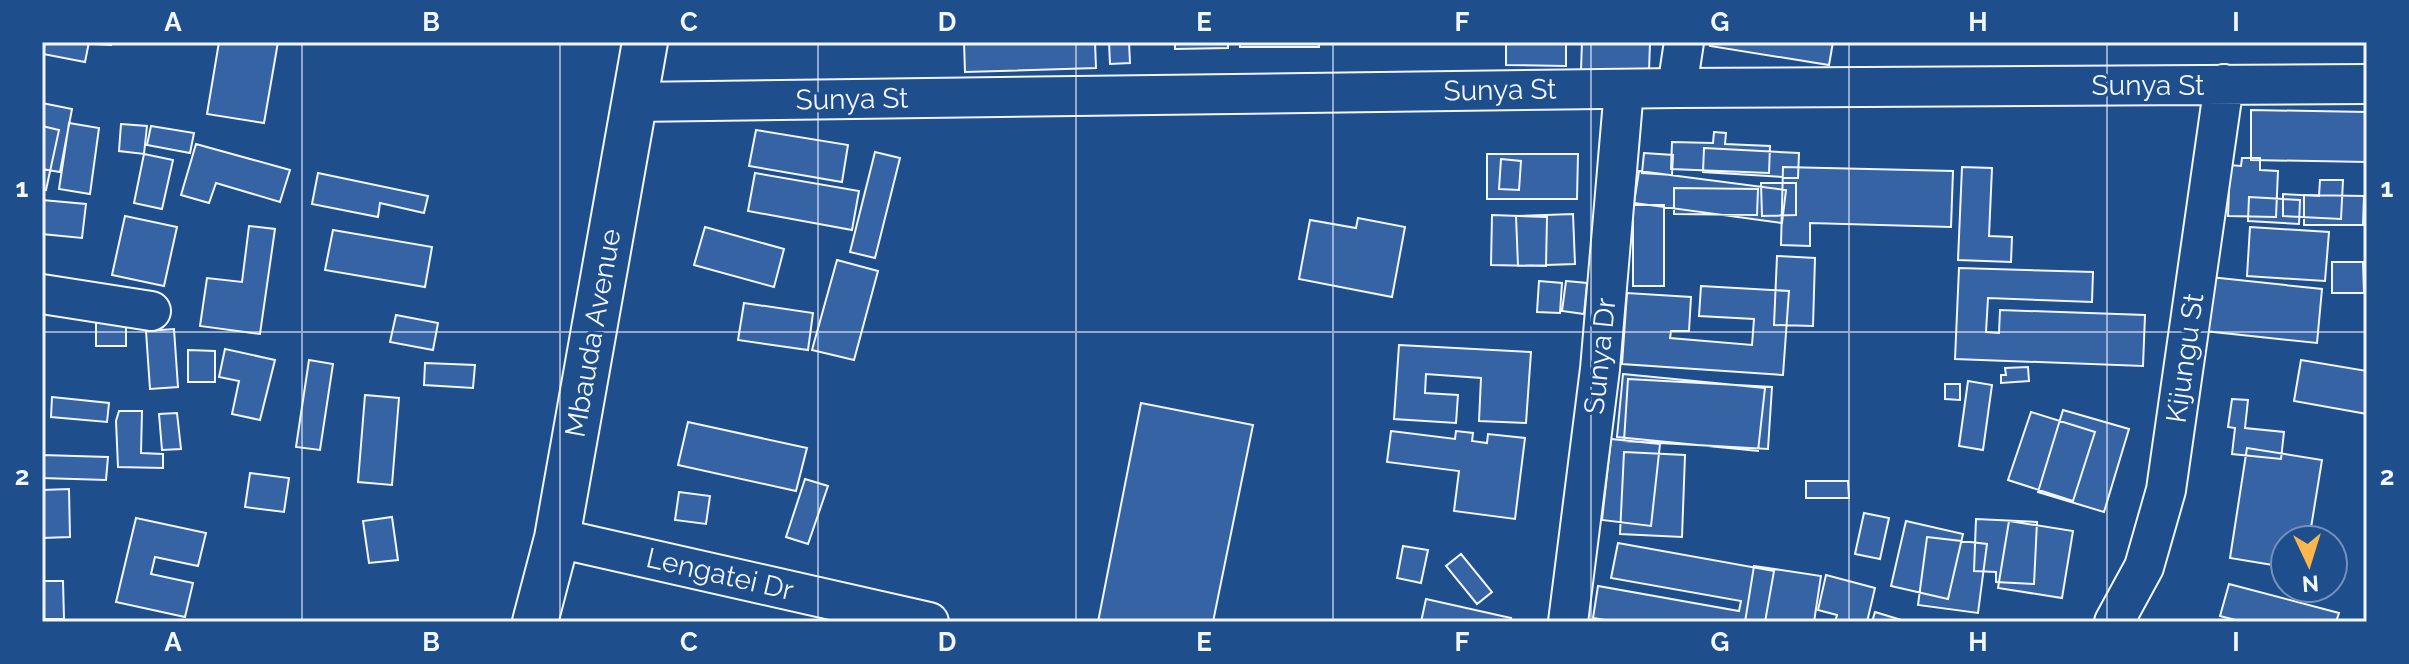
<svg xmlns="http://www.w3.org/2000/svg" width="2409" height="664" font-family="Raleway,sans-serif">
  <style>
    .building { fill: #3563a3; stroke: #f2f6ff; stroke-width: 2 }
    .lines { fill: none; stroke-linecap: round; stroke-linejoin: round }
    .street-casing { stroke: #f2f6ff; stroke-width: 42 }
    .secondary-casing { stroke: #f2f6ff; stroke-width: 48 }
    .street { stroke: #1f4e8c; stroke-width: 38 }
    .secondary { stroke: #1f4e8c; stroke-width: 44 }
    .grid { fill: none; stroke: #f2f6ff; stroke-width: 2; stroke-opacity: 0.55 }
    .labels { text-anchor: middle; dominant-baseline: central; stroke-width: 6; stroke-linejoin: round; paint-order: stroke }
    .street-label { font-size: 28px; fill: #f2f6ff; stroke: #1f4e8c }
    .neatline { fill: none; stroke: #f2f6ff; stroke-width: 3 }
    .grid-label { font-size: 26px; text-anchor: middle; font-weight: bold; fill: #f2f6ff }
  </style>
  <rect width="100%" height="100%" fill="#1f4e8c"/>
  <path class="building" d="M45,42H89L85,62L43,54Z
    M58,42H111V45Z
    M219,42H278L264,123L207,114Z
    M964,42H1095L1096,68L965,72Z
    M1109,42H1129L1130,63L1110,64Z
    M1175,42H1228V48L1175,49Z
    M1240,42H1319V47H1240Z
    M1506,42H1566V66L1506,65Z
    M1582,42H1650L1649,72L1581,70Z
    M1710,42H1833L1829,65L1710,46Z
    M42,103L72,109L60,172L42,169Z
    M2251,110L2367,112V162L2251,160Z
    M69,123L99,128L90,194L59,189Z
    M121,124L147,126L144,154L119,151Z
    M42,126L59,130L46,190L42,189Z
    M151,126L194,133L190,153L147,145Z
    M756,130L848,145L842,182L749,166Z
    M1714,132L1726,133L1725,144L1770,146L1769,173L1671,169L1672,142L1713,143Z
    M196,144L290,170L280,202L216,183L209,203L181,195Z
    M1704,148L1799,153L1798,178L1703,172Z
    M875,152L900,158L875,258L850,252Z
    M1644,153L1673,155L1672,175L1642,173Z
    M144,154L173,160L162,209L134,203Z
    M1487,154H1578L1577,199H1487Z
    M2242,158H2260V170L2278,171L2276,217L2228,216L2230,165L2241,166Z
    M1501,159L1521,161L1519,190L1499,189Z
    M1783,167L1953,171L1951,227L1810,223V246L1781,245Z
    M1962,167L1992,168L1989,236L2012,237L2011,262L1958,260Z
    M1639,171L1786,190L1782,223L1634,203Z
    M318,173L428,196L424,213L380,203L378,217L312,204Z
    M755,173L859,191L852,230L748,211Z
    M2320,180H2343L2341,219L2283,216V194L2319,196Z
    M1761,183H1796V215L1762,216Z
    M1674,188L1758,189L1757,215L1674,214Z
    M2304,195L2364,196L2363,225H2304Z
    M2249,197L2300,200L2299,224L2248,221Z
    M42,200L86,204L82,238L42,234Z
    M1633,205H1664V286H1633Z
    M1573,214L1575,264L1518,266L1516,216Z
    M1492,215L1547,217L1546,266L1491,265Z
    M125,216L177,227L164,286L112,275Z
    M1358,218L1405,227L1392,297L1299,279L1310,220L1356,228Z
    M249,226L275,229L260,334L200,326L207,278L242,282Z
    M705,227L784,249L774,287L694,265Z
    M2250,227L2329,232L2325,281L2247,276Z
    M333,230L432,247L425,287L325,270Z
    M1777,256L1815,258L1813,326L1774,325Z
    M837,260L878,271L854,360L812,350Z
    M2332,262H2363L2364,293H2332Z
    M1959,268L2093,272L2092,302L1988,298L1986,332L1999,333L2000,310L2145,315L2143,366L1955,359Z
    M2210,277L2322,289L2317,343L2205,331Z
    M1539,281L1562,283L1560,313L1537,312Z
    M1566,281L1587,283L1584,314L1562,311Z
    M1701,286L1789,291L1783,375L1622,364L1627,293L1691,297L1689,331H1671L1670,338L1752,345L1754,319L1699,316Z
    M744,303L813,313L808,350L738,340Z
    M396,315L438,323L433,350L390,342Z
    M96,316H126V346H96Z
    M174,329L178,387L150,389L146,331Z
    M1399,345L1531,352L1526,423L1479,421L1481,378L1426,374L1425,393L1458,395L1456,423L1394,419Z
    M225,349L275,360L260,420L232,414L239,381L219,377Z
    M188,350L215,351V382H188Z
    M309,360L333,364L320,450L296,447Z
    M2301,360L2367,371V414L2294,401Z
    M425,363L475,365L473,388L424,385Z
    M2028,367L2029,381L2001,383V375H2006L2005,368Z
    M1623,374L1765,388L1758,451L1617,437Z
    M1628,379L1772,387L1768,449L1624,441Z
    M1968,381L1992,385L1983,450L1959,446Z
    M1945,384H1960V400L1945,399Z
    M365,395L399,398L392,485L358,482Z
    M52,397L109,403L107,422L51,417Z
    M2232,399L2248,400L2245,428L2284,432L2281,459L2232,454L2235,428L2228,427Z
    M1141,403L1253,425L1213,622H1098Z
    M2063,410L2129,429L2104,512L2038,492Z
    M119,411H142L141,453L163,454V468L118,467L116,421Z
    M2031,412L2095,432L2073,501L2008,480Z
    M177,413L181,449L162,450L159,414Z
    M688,422L807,448L796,491L678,465Z
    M1391,431L1455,439L1456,431L1473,433L1472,441L1487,443L1488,434L1525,438L1515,519L1454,511L1459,471L1387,462Z
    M1611,439L1660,444L1651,526L1602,520Z
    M2247,448L2322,460L2309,540H2285V567L2230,558Z
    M1624,452L1685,455L1682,537L1620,534Z
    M42,455L108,457L106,480L42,478Z
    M250,473L289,478L284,512L245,507Z
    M805,479L828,486L808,544L786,537Z
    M1806,481H1848L1849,498H1806Z
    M69,489L70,537L42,538V490Z
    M679,492L710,496L706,524L675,520Z
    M1864,513L1889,518L1880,559L1855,554Z
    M392,517L398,560L369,563L363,521Z
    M136,518L206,533L198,566L155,557L151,574L193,583L185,617L116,602Z
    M1976,519L2037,522L2034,584L1996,582V572L1974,571Z
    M1906,521L1963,534L1948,599L1891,586Z
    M2009,521L2073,531L2062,598L1998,588Z
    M1927,537L1987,544L1978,613L1918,605Z
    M1618,543L1774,571L1765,622H1617L1593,618L1598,586L1739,611L1741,601L1611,578Z
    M1403,546L1428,550L1421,583L1397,578Z
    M1461,554L1492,592L1477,604L1446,566Z
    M1754,566L1821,576L1814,622H1745Z
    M1826,575L1875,588L1867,622H1835L1837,615L1818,610Z
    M42,581H63L64,619H42Z
    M2229,584L2339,613L2336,622H2243L2220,616Z
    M1426,599L1511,618L1510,622H1421Z
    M1875,612L1908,622H1872Z"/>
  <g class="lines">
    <defs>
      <path id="street" d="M1677,88L1684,42
        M633,102L1677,88L2367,84
        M42,294L151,311
        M557,538L929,622
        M1568,622L1600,369L1624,89
        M2114,622L2144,567L2166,490L2224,84"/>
      <path id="secondary" d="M535,622L557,538L645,42"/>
    </defs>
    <use href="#street" class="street-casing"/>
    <use href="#secondary" class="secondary-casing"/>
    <use href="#street" class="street"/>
    <use href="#secondary" class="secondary"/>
  </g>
  <path class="grid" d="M302,42V622M560,42V622M818,42V622M1076,42V622M1333,42V622M1591,42V622M1849,42V622M2107,42V622M42,332H2367"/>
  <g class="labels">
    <g class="street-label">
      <text x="2148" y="85">Sunya St</text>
      <text transform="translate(1500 90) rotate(-1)">Sunya St</text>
      <text transform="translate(852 99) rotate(-1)">Sunya St</text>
      <text transform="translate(593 333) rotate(-80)">Mbauda Avenue</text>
      <text transform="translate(1600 356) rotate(-84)">Sunya Dr</text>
      <text transform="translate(2185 358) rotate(-82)">Kijungu St</text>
      <text transform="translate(720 574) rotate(13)">Lengatei Dr</text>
    </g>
  </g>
  <rect width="2409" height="664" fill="none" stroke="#1f4e8c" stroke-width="88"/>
  <g transform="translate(2309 564) rotate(176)"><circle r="38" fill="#1f4e8c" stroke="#7391ba" stroke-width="2"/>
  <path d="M0-6L14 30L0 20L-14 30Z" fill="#ffb74d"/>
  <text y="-12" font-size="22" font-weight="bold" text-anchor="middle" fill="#f2f6ff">N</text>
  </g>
  <rect x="44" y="44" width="2321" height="576" class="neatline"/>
  <g class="grid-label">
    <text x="173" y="31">A</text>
    <text x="431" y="31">B</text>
    <text x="689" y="31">C</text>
    <text x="947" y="31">D</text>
    <text x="1204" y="31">E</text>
    <text x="1462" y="31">F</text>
    <text x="1720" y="31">G</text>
    <text x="1978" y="31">H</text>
    <text x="2236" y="31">I</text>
    <text x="22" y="197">1</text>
    <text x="2387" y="197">1</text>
    <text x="22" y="485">2</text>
    <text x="2387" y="485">2</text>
    <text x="173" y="651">A</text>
    <text x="431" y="651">B</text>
    <text x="689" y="651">C</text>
    <text x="947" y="651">D</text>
    <text x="1204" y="651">E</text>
    <text x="1462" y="651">F</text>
    <text x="1720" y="651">G</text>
    <text x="1978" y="651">H</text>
    <text x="2236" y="651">I</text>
  </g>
</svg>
